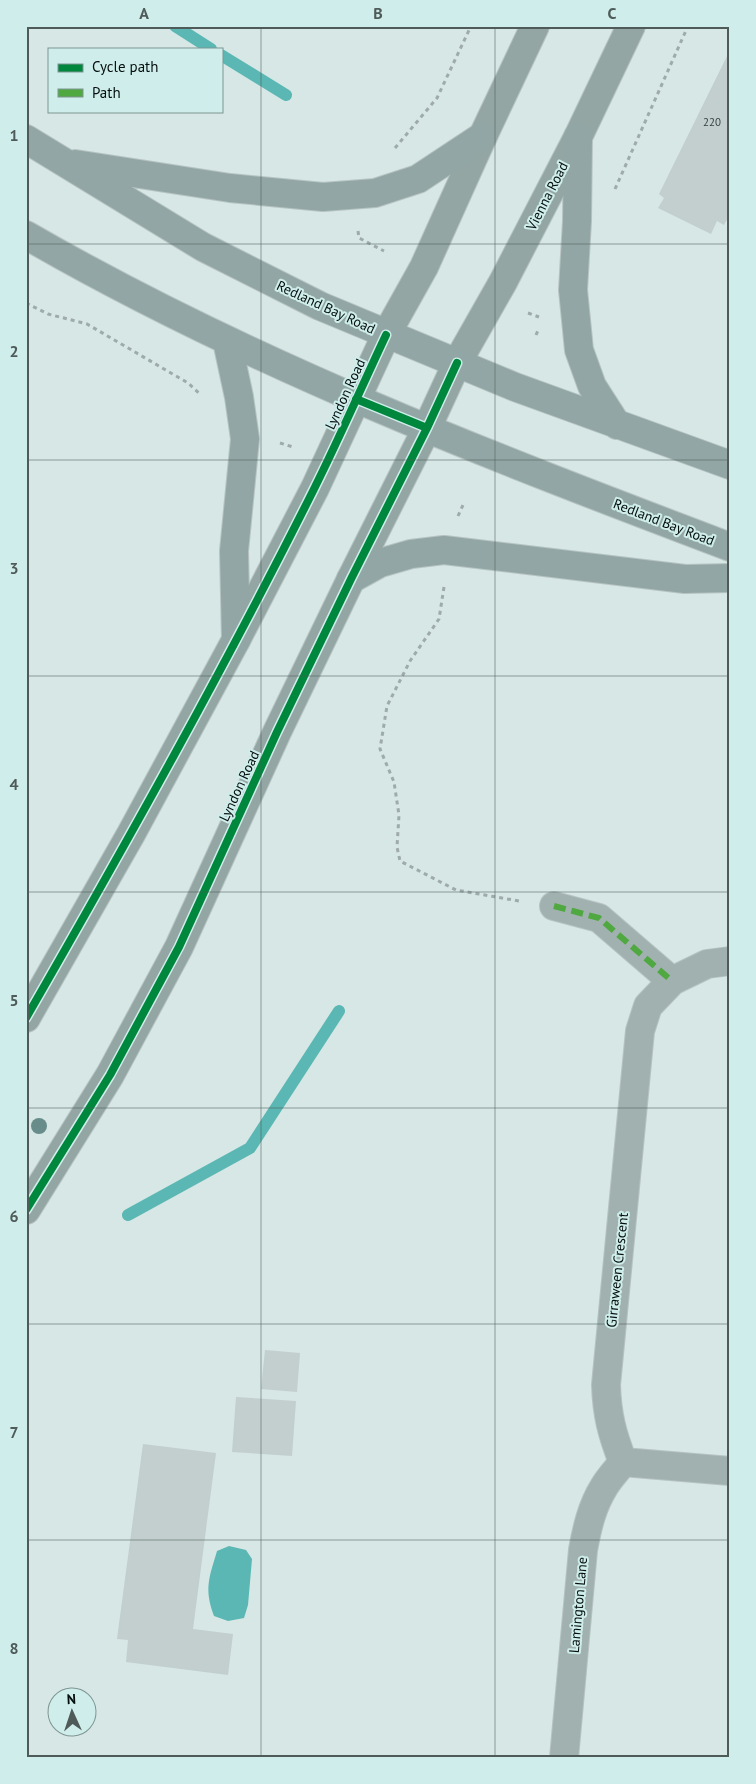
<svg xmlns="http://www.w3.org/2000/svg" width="756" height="1784" font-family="'PT Sans',sans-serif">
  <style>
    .water { fill: #5ab7b3 }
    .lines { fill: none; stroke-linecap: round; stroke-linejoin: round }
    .stream { stroke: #5ab7b3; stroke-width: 12 }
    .building { fill: #c2cfce }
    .minor-casing { stroke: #b6c3c2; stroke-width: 30 }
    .secondary-casing { stroke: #b6c3c2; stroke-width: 30 }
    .primary-casing { stroke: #b6c3c2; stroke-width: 30 }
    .path { stroke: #9eabaa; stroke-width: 3; stroke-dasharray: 4 4; stroke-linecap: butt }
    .minor { stroke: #a1b1af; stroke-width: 28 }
    .secondary { stroke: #93a6a4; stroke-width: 28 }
    .primary { stroke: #92a7a5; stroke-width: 28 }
    .quiet { stroke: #50a841; stroke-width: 6; stroke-dasharray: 12 6; stroke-linecap: butt }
    .cycleway-casing { stroke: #cfeeeb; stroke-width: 11 }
    .cycleway { stroke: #00873e; stroke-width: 8 }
    .tree { fill: #678c8a }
    .grid { fill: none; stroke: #4e5b59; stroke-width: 1; stroke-opacity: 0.55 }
    .labels { text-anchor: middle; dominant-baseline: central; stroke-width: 4; stroke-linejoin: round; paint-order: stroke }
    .number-label { font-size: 11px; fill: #343f3e }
    .street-label { font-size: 14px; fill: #050f0e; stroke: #cfeeeb }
    .neatline { fill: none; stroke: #4e5b59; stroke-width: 2 }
    .grid-label { font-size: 16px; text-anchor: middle; font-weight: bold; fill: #4e5b59 }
  </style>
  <rect width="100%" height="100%" fill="#d6e7e5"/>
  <path class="water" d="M229,1546L246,1550L252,1559L248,1605L244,1618L228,1621L214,1616C204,1589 209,1578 217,1551Z"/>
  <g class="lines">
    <path class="stream" d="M175,26L211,49
      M221,55L286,95
      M128,1215L250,1148L339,1011"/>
  </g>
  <path class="building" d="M730,50V214L724,225L717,221L711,234L658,208L664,198L659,194Z
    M265,1350L300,1353L297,1392L261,1389Z
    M236,1397L296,1401L292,1456L232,1452Z
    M143,1444L216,1453L193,1629L233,1634L228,1675L126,1662L128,1640L117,1639Z"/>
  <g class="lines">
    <defs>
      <path id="minor" d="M554,906L599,918L672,981
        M730,961L707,964L672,981L648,1006L640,1031L606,1385C607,1415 612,1434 623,1462L730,1471
        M564,1758L583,1550C587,1528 592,1506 604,1487C609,1478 617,1470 623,1462"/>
      <path id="secondary" d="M26,1018L131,834L236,640L315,488L386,335L424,267L483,136L535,26
        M26,1210L110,1075L179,947L277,732L351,579L427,428L457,363L503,282L578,137L631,26"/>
      <path id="primary" d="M578,137L577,221L573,290L579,350L592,386L617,425
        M26,139L203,247L320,306L515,387L730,465
        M75,164L230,188L323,197L375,193L418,179L483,136
        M26,235C249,364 490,456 730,547
        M227,341L239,397L245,439L234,551L236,640
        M351,579L380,563L411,554L444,550L685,579L730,578"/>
    </defs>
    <use href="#minor" class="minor-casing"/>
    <use href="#secondary" class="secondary-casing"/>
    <use href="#primary" class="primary-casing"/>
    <path class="path" d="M395,148L437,98L471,26
      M615,189L688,26
      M358,231L359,238L384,251
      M26,303L48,314L87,324L188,383L201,395
      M528,313L539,317
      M536,335L539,328
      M280,443L293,447
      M458,516L463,505
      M444,587L439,619L410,661L387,706L380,749L394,782L399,815L397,847L400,861L456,890L519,901"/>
    <use href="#minor" class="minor"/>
    <use href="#secondary" class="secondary"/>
    <use href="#primary" class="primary"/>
    <path class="quiet" d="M554,906L599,918L672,981"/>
    <defs>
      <path id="cycleway" d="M356,399L427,428
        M26,1018C126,844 224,669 314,489C339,439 362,386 386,335
        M26,1210L110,1075L179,947L277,732L351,579L427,428L457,363"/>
    </defs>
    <use href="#cycleway" class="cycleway-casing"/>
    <use href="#cycleway" class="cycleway"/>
  </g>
  <circle class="tree" cx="39" cy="1126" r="8"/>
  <path class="grid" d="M261,26V1758M495,26V1758M26,244H730M26,460H730M26,676H730M26,892H730M26,1108H730M26,1324H730M26,1540H730"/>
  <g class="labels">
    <g class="number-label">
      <text x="712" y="122">220</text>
    </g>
    <g class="street-label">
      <text transform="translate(547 196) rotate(-63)">Vienna Road</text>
      <text transform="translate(326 307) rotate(25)">Redland Bay Road</text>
      <text transform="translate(345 394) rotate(-65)">Lyndon Road</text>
      <text transform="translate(664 522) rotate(21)">Redland Bay Road</text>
      <text transform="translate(239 786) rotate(-65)">Lyndon Road</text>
      <text transform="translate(617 1270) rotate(-84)">Girraween Crescent</text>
      <text transform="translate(578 1605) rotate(-85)">Lamington Lane</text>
    </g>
  </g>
  <rect width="756" height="1784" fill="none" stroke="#cfeeeb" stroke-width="55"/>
  <rect x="48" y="48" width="175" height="65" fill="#cfeeeb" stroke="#7e9593"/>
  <rect x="58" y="64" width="25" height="8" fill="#00873e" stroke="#7e9593"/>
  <text x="92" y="72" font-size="15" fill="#050f0e">Cycle path</text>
  <rect x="58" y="89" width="25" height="8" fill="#50a841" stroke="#7e9593"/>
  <text x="92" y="98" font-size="15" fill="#050f0e">Path</text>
  <g transform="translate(72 1712) rotate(357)"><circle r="24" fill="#cfeeeb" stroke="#7e9593"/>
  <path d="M0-4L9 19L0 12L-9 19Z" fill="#4e5b59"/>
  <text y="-8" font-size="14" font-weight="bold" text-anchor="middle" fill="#050f0e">N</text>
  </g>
  <rect x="28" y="28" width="700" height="1728" class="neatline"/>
  <g class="grid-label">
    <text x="144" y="19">A</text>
    <text x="378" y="19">B</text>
    <text x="612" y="19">C</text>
    <text x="14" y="141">1</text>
    <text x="14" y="357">2</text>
    <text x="14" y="574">3</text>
    <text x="14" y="790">4</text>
    <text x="14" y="1006">5</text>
    <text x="14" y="1222">6</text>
    <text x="14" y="1438">7</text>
    <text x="14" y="1654">8</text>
  </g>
</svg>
